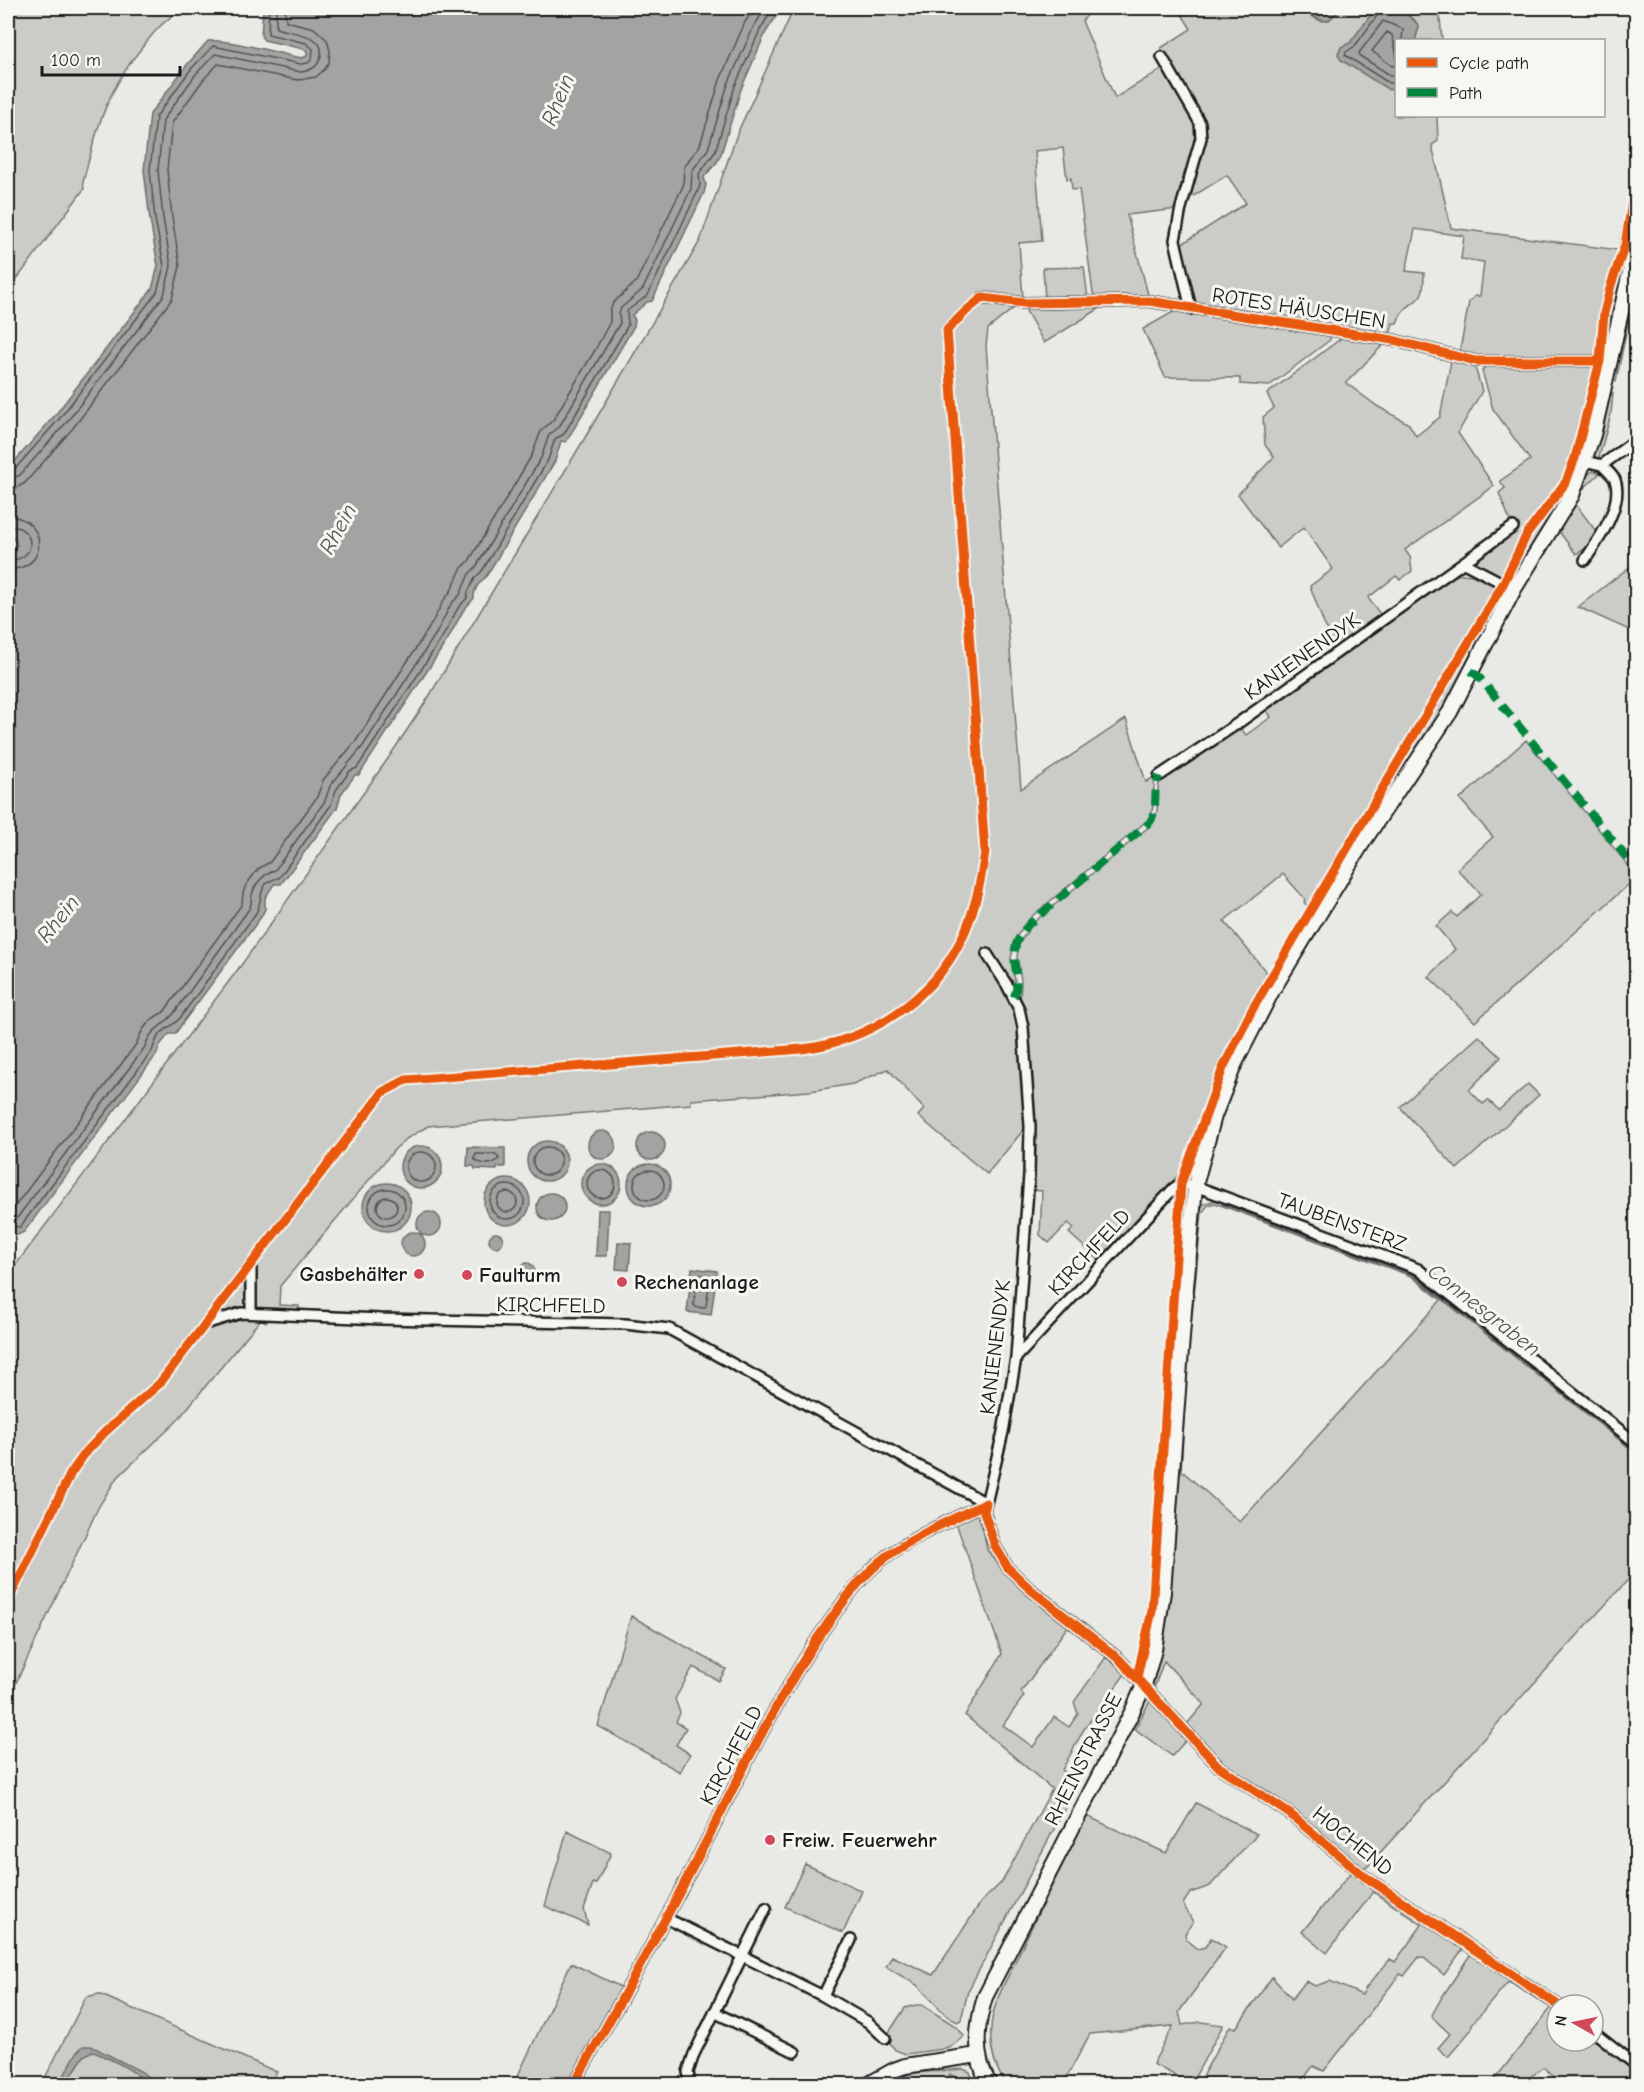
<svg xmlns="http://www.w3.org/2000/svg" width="1644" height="2092" font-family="'Comic Neue',sans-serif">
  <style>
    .green { fill: #cbcbc7; stroke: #747472; stroke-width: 1.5; fill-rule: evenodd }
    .water { fill: #a3a3a1; stroke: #6d6d6c; stroke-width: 1.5 }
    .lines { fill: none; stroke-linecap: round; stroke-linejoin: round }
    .shore { stroke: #525251; stroke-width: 1.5 }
    .stream { stroke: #6d6d6c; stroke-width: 3 }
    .minor-casing { stroke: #1c1c1c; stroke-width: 14 }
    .secondary-casing { stroke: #1c1c1c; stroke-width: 18 }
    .minor { stroke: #f6f6f2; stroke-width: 9 }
    .secondary { stroke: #f6f6f2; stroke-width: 14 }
    .quiet { stroke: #00873e; stroke-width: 8; stroke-dasharray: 15 8; stroke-linecap: butt }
    .cycleway-casing { stroke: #f6f6f2; stroke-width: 13 }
    .cycleway { stroke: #e8590c; stroke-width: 9 }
    .poi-dot { fill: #d1495b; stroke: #f6f6f2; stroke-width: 2 }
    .labels { text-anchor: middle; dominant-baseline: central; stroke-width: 6; stroke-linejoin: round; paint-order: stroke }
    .street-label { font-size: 21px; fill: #1c1c1c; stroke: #f6f6f2 }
    .poi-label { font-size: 21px; font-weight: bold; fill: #1c1c1c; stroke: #f6f6f2; text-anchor: start }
    .water-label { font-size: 22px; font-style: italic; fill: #525251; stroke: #f6f6f2 }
  </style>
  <rect width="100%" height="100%" fill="#e9e9e5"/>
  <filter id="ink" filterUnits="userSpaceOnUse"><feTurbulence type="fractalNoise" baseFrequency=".0167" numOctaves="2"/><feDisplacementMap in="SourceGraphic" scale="12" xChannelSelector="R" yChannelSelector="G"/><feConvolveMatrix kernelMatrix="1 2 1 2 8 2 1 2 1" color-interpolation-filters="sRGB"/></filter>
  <g filter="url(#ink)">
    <path class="green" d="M8,8H184C165,20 158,27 144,45C107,89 97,127 83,182L84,189L8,291Z
      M794,8H1094L1082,21L1115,98L1165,67L1199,129L1178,209L1127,215L1149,298L1097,299L1093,293L1079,189L1072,190L1071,178L1067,179L1063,148L1035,151L1042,241L1019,243L1023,299L1020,307L1014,308L988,329L986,346L1021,789L1126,719L1146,782L1157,775C1150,789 1157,806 1149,819L1031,917L1016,937L1011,958L1015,981L1011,989L1017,1013L1026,1127L987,1174L918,1116L924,1109L888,1069L853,1084L810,1091L691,1100V1104L428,1126L406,1139L395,1149L280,1286L279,1305L299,1306L298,1320L272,1319L266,1322L261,1319L176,1422L116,1479L99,1506L8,1700V1275L242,964L387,760L425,703L586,436L700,241L737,134Z
      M1178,8H1294L1321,21L1337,13L1342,8H1376L1350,43L1338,52L1396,88V116H1437L1438,141L1432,145L1451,228L1618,250L1631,182L1636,140V223L1612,313L1607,352L1596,357H1487L1462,354L1460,350L1469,302L1475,296H1480L1484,262L1461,259L1464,236L1415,229L1406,271L1424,273C1424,279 1424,287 1422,293C1418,304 1403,304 1397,323H1393L1390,336L1194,304L1180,245L1246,203L1227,175L1187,200L1201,118L1161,48L1191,29Z
      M1387,8H1439L1442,40H1415L1419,27L1414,19Z
      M1636,262V284L1616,382L1610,379Z
      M1084,267L1088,299L1045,300L1043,268Z
      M1024,307L1051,309L1102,307L1044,343Z
      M1175,311L1330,335V340L1269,386L1240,384V378L1165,377L1143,329Z
      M1343,337L1384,344L1346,383L1377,406L1409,424L1416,436L1440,417L1451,361L1474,364L1482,391L1458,433L1494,486L1405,550L1410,557L1412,571L1400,580L1396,576L1368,598L1383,618L1339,649L1324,624L1310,586L1333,569L1304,527L1278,548L1238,494L1274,457L1265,445L1263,417L1274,408L1267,394Z
      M1596,365L1603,371L1588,437L1569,489L1516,578L1507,581L1478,566L1476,556L1516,528L1509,518L1499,493L1505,488L1500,481L1530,460L1493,409L1482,371L1486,366Z
      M1613,393L1611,414L1599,457L1604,460H1594L1592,454L1603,431L1608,397Z
      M1593,471L1600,473L1582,490L1574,502L1598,534L1592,545L1576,554L1557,529L1585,476Z
      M1636,562V625L1629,630L1578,607Z
      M1462,574L1472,575L1495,586L1502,601L1451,701L1299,936H1292L1308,907L1304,902L1305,899L1283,874L1224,921L1268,974L1286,945L1289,953L1273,980L1268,975L1240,1024L1216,1073L1180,1173L1100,1261L1069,1233L1074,1228L1068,1223L1049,1243L1040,1235L1042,1191L1032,1190L1020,1005L1021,980L1017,957L1019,943L1034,922L1152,824C1162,809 1154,792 1161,777L1239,726L1246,735L1271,717L1265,707L1445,578Z
      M1526,740L1636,875V878L1475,1022L1429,977L1455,949L1436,926L1452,912L1457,917L1481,894L1457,869L1493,837L1460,799Z
      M1479,1036L1501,1057L1469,1090L1483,1104L1488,1100L1499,1110L1528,1084L1539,1095L1457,1169L1400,1107Z
      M1183,1186L1188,1191L1186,1203L1161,1587L1147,1666L1141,1670L1136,1667L1146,1626L1150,1587L1176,1197L1177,1189Z
      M1218,1199L1413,1273L1636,1450V1571L1367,1867L1361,1868L1309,1825L1222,1762L1187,1724L1204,1704L1164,1661L1154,1688L1151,1682L1162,1643L1167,1609L1190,1281L1199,1211L1204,1204ZM1215,1203L1411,1276L1441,1300L1240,1522L1181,1470L1187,1366L1202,1213L1208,1205Z
      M980,1511L987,1550L1005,1572L1028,1595L1068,1626L1021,1692L1024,1696L1003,1725L1033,1747L1054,1717L1069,1727L1078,1714L1074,1702L1106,1657L1126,1673L1084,1729L1062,1770L1079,1782L968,1991L961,2020L957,2022L947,2016L917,1985L886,1967L892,1956L933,1975L981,1902L1002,1882L1052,1789L965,1715L1002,1654L956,1523Z
      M631,1616L726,1669L719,1681L693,1667L675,1699L680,1713L676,1722L686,1728L676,1745L690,1754L680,1772L598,1726Z
      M1151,1699L1187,1739L1172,1756L1135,1729Z
      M1196,1803L1257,1834L1210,1886L1190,1893L1183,1904L1193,1922L1185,1934L1186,1939L1198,1949L1205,1947L1211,1938L1226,1947L1179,2012L1182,2025L1201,2022L1223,2025L1191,2084L1153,2064L1173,2026L1090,2034L1063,2084H1005C995,2067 989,2049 991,2028C992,2004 1006,1981 1016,1960C1039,1911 1063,1863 1087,1816L1166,1853Z
      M567,1831L611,1853L596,1884L593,1883L584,1909L588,1925L545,1906Z
      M805,1864L862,1891L843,1933L785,1907Z
      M1352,1871L1398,1903L1397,1908L1373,1892L1327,1953L1302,1932Z
      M1408,1910L1461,1944L1462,1950L1444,1975L1424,1958L1419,1957L1404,1976L1400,1974L1324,2071L1313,2066L1300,2084H1198L1230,2026L1236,2028L1272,1977L1292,1999L1306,1981L1315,1986L1330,1981L1362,1995L1365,1989L1390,1959L1395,1962L1422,1925L1402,1911Z
      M1470,1955H1477L1557,2007V2041H1593V2035L1636,2069V2084H1562L1543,2067L1521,2084H1491L1551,2008L1509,1981L1472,2024L1471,2030L1448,2057L1438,2048L1450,2034L1433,2018L1432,2015L1442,1997Z
      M571,1963L623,1988L568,2084H514Z
      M99,1994L277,2072L268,2084H42L86,1997Z
      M916,2005H922L957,2027L964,2036L953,2045L943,2049L906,2054L895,2050L886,2037L905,2008Z
      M963,2069L970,2072L974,2084H967L950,2074L944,2084H882L914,2073Z"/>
    <path class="water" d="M263,8H779V12L766,32L741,89L721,154L717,162L704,177L706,185L704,193L652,301L647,302L632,315L635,320L634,326L566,442L561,441L555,461L487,575C481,582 473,588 474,598L463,611L448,639L359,775H355L341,794L337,808L281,884H274L265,898V909L261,917L184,1021L175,1034H169L160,1045L157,1054L24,1232L18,1235L13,1232L8,1236V546L13,547L17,545L15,540L8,538V469L56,414L152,289L158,266L150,220L144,170L150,114L186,66L208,41C225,38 281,54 302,58L307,56V51L304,49L264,40L261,36Z
      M1294,8H1342L1329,20L1324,21Z
      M1376,8C1390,7 1413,14 1419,27L1415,40H1396V88L1389,90L1341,60L1338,55L1341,47L1350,43Z
      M588 1145a14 14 0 1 1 28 0a14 14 0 1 1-28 0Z
      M637 1146a14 14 0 1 1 28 0a14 14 0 1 1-28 0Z
      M527 1161a20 20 0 1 1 40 0a20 20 0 1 1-40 0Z
      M400 1167a21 21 0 1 1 42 0a21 21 0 1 1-42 0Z
      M468,1147L505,1148V1167H497V1170L475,1169L474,1166H467Z
      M628 1185a21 21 0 1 1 42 0a21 21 0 1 1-42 0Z
      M581 1184a20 20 0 1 1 40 0a20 20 0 1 1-40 0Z
      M484 1202a23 23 0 1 1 46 0a23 23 0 1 1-46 0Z
      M363 1207a24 24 0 1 1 48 0a24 24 0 1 1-48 0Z
      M537 1207a14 14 0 1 1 28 0a14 14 0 1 1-28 0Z
      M598,1210H609L607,1256H596Z
      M417 1224a12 12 0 1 1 24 0a12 12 0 1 1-24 0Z
      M401 1244a12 12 0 1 1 24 0a12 12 0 1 1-24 0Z
      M489 1240a7 7 0 1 1 14 0a7 7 0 1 1-14 0Z
      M618,1242L631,1243L629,1270L616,1269Z
      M520 1270a7 7 0 1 1 14 0a7 7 0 1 1-14 0Z
      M692,1268L717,1271L711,1315L687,1312Z
      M83,2046H91L142,2072L155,2084H147C133,2068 111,2060 92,2051L84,2056L66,2084H59L78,2051Z"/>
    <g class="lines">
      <path class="shore" d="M1380,8L1379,13L1355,46L1346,52L1345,55L1389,83H1396
        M1396,52L1392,35L1387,32L1372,51L1392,66H1396
        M1396,75H1390L1360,56L1359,53L1383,21L1403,29L1402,40
        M8,472L14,470L60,418L157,292L164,266L155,219L150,170L156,117L191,69L213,46L301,64L308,63L312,59L313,49L306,43L268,34L269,8
        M8,480L20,475L66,423L164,295L171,266L163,218L158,170L163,120L196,74L215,54L301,72C310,71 317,68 320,59C329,33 291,34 276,28V8
        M8,489L16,488L25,483L73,428L172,299L180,266L172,217L167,170L172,123L203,80L218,64L298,80L316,77L325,69L329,62L330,51L327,40L314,28L286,21L285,8
        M8,516C49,518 49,571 8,569
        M8,525C37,527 38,561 8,560
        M533 1161a14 14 0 1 1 28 0a14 14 0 1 1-28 0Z
        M406 1167a15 15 0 1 1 30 0a15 15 0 1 1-30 0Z
        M476,1154H496L499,1159C491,1166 482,1165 474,1159Z
        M634 1185a15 15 0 1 1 30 0a15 15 0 1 1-30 0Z
        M587 1184a14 14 0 1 1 28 0a14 14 0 1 1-28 0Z
        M490 1202a17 17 0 1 1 34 0a17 17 0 1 1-34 0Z
        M369 1207a18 18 0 1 1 36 0a18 18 0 1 1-36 0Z
        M497 1202a10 10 0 1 1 20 0a10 10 0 1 1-20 0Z
        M377 1207a10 10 0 1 1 20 0a10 10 0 1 1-20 0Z
        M8,1210L13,1209L137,1043C141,1029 151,1018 164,1012L242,904L243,893L246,885L258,869L270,862L317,797L323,780L356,741L429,628L444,600L451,591L461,569L469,561L532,455L541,431L553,420L595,350L610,322V311L613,303L636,282L683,186L684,167L700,145L720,80L745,22L755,8
        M8,1220L17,1218L145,1047C150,1028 164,1027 174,1013L249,909C253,903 250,901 252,895C254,884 265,873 275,870L325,801L330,786L363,746L437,632L451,604L460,595L469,574L476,567L541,458L549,435L559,427L620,323L619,314L621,308L643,289L691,189L692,171L708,149L728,84L754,26L766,8
        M8,1228L12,1226L20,1227L152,1051C155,1043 157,1035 165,1030C171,1025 174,1025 180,1018L256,913C264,900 256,882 279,878L331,805L336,790L350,771L357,768L369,750L443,636L458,608L467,598L468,592L475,578L482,571L548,460L555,439L564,434L628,325L627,311L648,295L698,191L700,185L699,174L715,152L735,86L760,30L773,8
        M700,1275L708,1276L710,1279L706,1306L704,1308L696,1307L694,1305L697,1278Z"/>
      <path class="stream" d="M1223,1204L1413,1275L1636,1452"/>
      <defs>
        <path id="minor" d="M1162,57L1200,123L1201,138L1181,208L1175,240L1191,309
          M982,298L1024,303L1149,301L1393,340L1475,361H1609
          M1585,461L1602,465L1636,440
          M1585,560C1598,541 1624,504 1615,480C1612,474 1606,470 1602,465
          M1464,563L1514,589
          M1159,776L1234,726L1513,527
          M987,954L1007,985L1019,1009L1023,1027L1030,1126L1029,1175L1016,1358L1003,1432L984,1512L995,1546L1008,1568L1030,1589L1119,1659L1219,1767L1290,1814L1364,1876L1558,2005
          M251,1313V1266
          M208,1323L241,1313L381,1319L625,1324L669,1329L986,1503
          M1016,1358L1174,1188L1181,1184L1195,1186L1418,1269L1636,1443
          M666,1918L823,1996L851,1940
          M823,1996L868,2022L885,2038
          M714,2012L795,2052
          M1593,2031L1636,2065
          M574,2084C620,2003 665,1921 708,1838C742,1771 776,1702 817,1639C836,1612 854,1584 880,1562C907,1539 953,1519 986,1503
          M690,2084L688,2072L694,2054L766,1908"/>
        <path id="secondary" d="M869,2084L894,2070L905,2066L978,2055
          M989,2084C973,2056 976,2026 985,1997L1132,1712L1144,1685L1154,1650L1163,1592L1184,1310L1195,1186L1214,1116L1235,1063L1273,989L1361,845L1450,712L1514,589L1572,495L1593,435L1636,246"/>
      </defs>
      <use href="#minor" class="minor-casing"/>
      <use href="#secondary" class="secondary-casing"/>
      <use href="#minor" class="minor"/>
      <use href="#secondary" class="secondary"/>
      <path class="quiet" d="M1471,671L1479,677L1636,869
        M1014,997C1021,977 1012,967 1015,949C1016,940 1023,931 1029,924L1150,822C1159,808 1152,792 1159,776"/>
      <defs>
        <path id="cycleway" d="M986,1503L984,1512L995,1546L1008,1568L1030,1589L1119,1659L1219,1767L1290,1814L1364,1876L1558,2005
          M8,1601L71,1473L86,1452L105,1432L160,1383L383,1092L406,1080L802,1049C868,1041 931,1001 961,940C975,912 981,882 985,852L947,330L967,310L982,298L1024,303L1149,301L1393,340L1475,361H1600
          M1137,1677L1152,1611L1181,1184L1184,1175L1223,1068L1252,1010L1503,584L1527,534L1566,482L1575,458L1600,361L1604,313L1611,285L1625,245L1636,178
          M574,2084C620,2003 665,1921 708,1838C742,1771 776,1702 817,1639C836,1612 854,1584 880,1562C907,1539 953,1519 986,1503"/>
      </defs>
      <use href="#cycleway" class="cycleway-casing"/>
      <use href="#cycleway" class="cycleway"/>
    </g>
  </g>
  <g class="poi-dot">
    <circle cx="419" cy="1274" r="6"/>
    <circle cx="467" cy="1275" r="6"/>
    <circle cx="622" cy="1282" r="6"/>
    <circle cx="770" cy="1840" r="6"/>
  </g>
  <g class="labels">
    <g class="street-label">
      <text transform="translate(1299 308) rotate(9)">ROTES HÄUSCHEN</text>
      <text transform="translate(1302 656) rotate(-35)">KANIENENDYK</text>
      <text transform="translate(1342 1222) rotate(20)">TAUBENSTERZ</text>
      <text transform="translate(1089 1252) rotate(-47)">KIRCHFELD</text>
      <text transform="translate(551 1305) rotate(1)">KIRCHFELD</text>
      <text transform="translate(995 1347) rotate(-83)">KANIENENDYK</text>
      <text transform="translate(731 1755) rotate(-62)">KIRCHFELD</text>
      <text transform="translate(1083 1759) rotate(-63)">RHEINSTRASSE</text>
      <text transform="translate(1353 1841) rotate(39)">HOCHEND</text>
    </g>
    <g class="poi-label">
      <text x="407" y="1274" text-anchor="end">Gasbehälter</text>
      <text x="479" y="1275">Faulturm</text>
      <text x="634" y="1282">Rechenanlage</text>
      <text x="782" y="1840">Freiw. Feuerwehr</text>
    </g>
    <g class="water-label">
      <text transform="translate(558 100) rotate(-68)">Rhein</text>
      <text transform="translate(338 529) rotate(-61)">Rhein</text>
      <text transform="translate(58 919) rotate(-51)">Rhein</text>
      <text transform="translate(1484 1310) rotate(38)">Connesgraben</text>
    </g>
  </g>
  <rect width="1644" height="2092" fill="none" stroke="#f6f6f2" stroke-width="30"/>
  <rect x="15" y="15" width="1614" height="2062" fill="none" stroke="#1c1c1c" stroke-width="2" filter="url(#ink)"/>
  <rect x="1395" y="39" width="210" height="78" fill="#f6f6f2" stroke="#9f9f9c" stroke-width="1.5"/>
  <rect x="1407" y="58" width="30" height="9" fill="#e8590c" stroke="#9f9f9c" stroke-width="1.5"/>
  <text x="1449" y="69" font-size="18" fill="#1c1c1c">Cycle path</text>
  <rect x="1407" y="88" width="30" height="9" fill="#00873e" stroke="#9f9f9c" stroke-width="1.5"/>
  <text x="1449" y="99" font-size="18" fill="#1c1c1c">Path</text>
  <g transform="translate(1575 2023) rotate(279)"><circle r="28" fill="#f6f6f2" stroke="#9f9f9c" stroke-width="1.5"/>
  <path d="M0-4.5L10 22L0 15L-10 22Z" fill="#d1495b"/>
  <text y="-9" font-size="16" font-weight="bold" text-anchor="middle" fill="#1c1c1c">N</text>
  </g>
  <path d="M42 66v9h138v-9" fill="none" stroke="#1c1c1c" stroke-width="3"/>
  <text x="51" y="66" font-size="18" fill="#1c1c1c" stroke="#f6f6f2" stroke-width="4.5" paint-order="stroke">100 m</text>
</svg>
